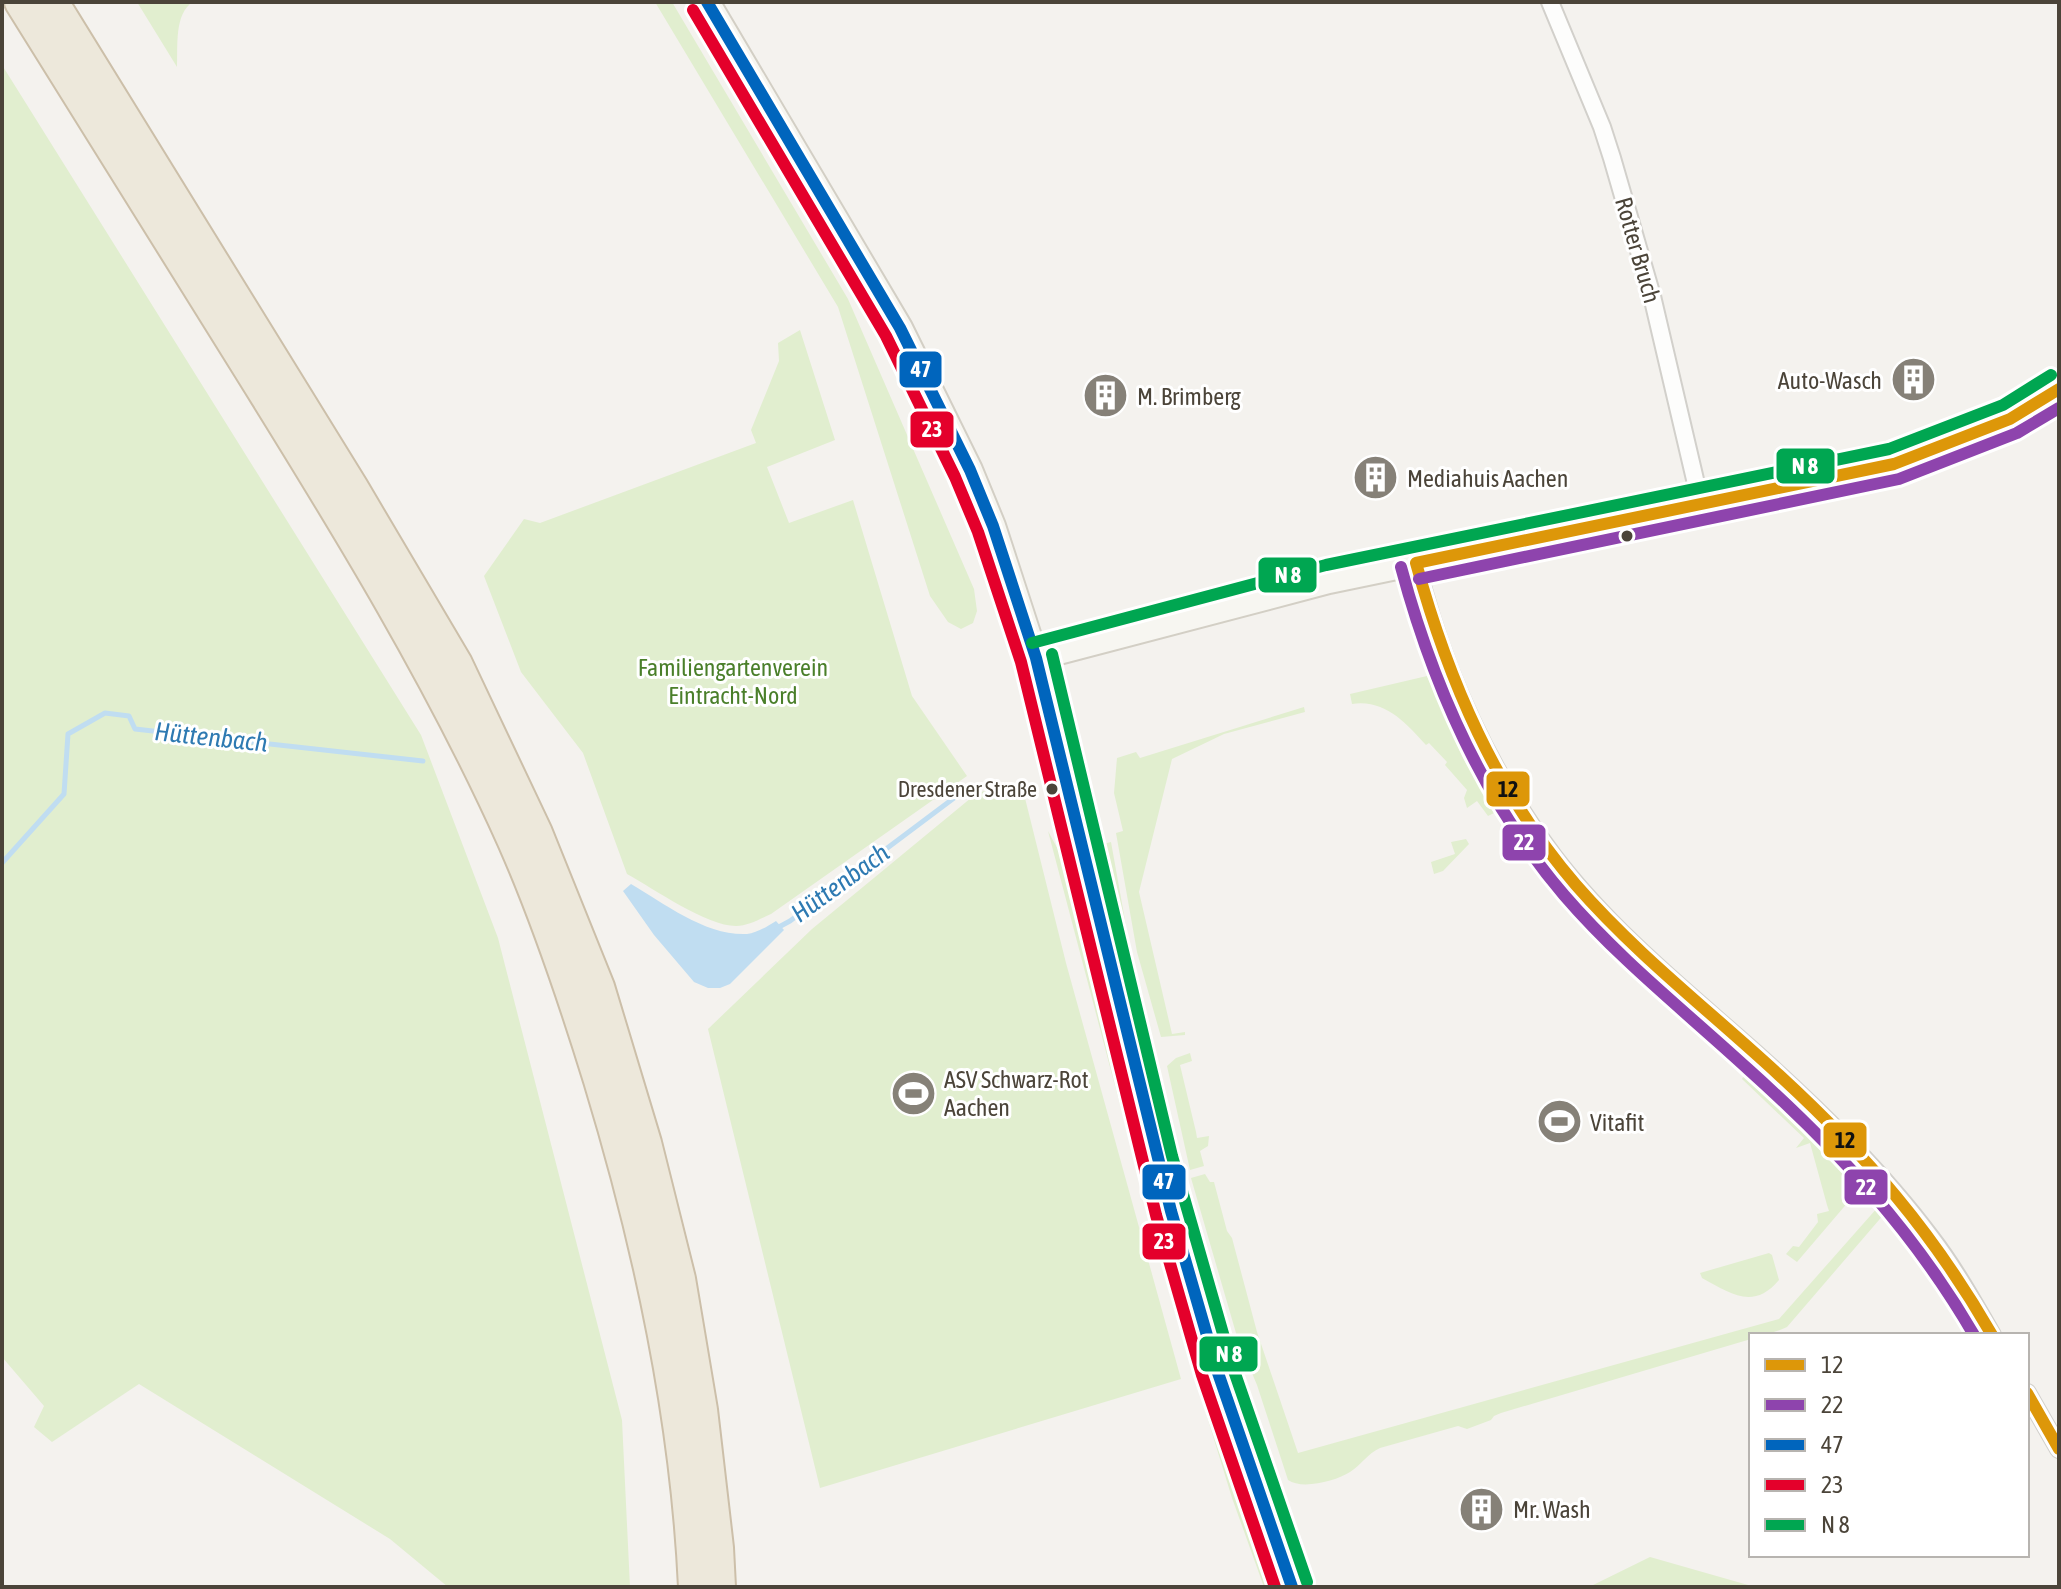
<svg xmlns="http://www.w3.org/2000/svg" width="2061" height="1589" font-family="'Asap Condensed',sans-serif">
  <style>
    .green { fill: #e1eecf }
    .water { fill: #c0ddf1 }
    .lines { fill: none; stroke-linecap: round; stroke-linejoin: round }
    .stream { stroke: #c0ddf1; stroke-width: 5 }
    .street-casing { stroke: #d2d0cb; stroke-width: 20 }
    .secondary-casing { stroke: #d3cfc5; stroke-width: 28 }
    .highway-casing { stroke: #ccbfa9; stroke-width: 34 }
    .street { stroke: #fdfdfc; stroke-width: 16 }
    .secondary { stroke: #f7f6f1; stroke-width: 24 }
    .highway { stroke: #ede8db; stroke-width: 30 }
    .bus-1-casing { stroke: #fff; stroke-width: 18 }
    .bus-2-casing { stroke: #fff; stroke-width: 18 }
    .bus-3-casing { stroke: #fff; stroke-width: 18 }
    .bus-4-casing { stroke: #fff; stroke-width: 18 }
    .bus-5-casing { stroke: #fff; stroke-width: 18 }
    .bus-1 { stroke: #dd9709; stroke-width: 12 }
    .bus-2 { stroke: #8e44ad; stroke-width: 12 }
    .bus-3 { stroke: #0065bd; stroke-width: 12 }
    .bus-4 { stroke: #e4002b; stroke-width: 12 }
    .bus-5 { stroke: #00a651; stroke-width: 12 }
    .bus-dot { fill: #4b4439; stroke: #fff; stroke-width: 3 }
    .labels { text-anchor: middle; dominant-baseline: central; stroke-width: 6; stroke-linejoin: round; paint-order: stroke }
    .bus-label { font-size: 22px; fill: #4b4439; stroke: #fff; text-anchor: end }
    .street-label { font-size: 24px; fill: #4b4439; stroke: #fff }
    .poi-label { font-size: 24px; fill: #4b4439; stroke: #fff; text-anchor: start }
    .park-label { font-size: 24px; fill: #4a7f2a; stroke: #fff }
    .water-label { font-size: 26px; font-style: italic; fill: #2e7ab2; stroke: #fff }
    .line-badge { stroke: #fff; stroke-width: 3 }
    .badge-label { font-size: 22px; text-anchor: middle; font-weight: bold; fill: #fff }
    .pale-badge-label { font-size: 22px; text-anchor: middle; font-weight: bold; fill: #111 }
  </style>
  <rect width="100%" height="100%" fill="#f4f2ee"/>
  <path class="green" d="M137,2H193C174,13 178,48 177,67Z
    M655,2H672L848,299L974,589L977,611L973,623L961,629L948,622L930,596L838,307Z
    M2,65L421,735L498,938L622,1420L630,1587H448L390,1539L139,1384L52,1442L34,1427L44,1406L2,1357Z
    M800,330L835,440L767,467L789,523L853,500L912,696L967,776L771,914C760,919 748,926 736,926C707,926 654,889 627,874L583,753L521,672L484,576L524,519L540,523L756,443L751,430L779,361L778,343Z
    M1427,676L1462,756L1494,813L1488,816L1477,801L1467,808L1464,798L1467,790L1445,765L1447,762L1429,743L1426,745C1406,723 1385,699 1352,704L1350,694Z
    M1304,707L1305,712L1224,734L1172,759L1139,892L1172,1034L1185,1032V1035L1161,1037L1137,952L1116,833L1123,831L1114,793L1117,758L1136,752L1140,758Z
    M1021,782L1066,963L1181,1379L820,1488L708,1029L812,929L977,793Z
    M1048,831L1061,855C1094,978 1121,1103 1156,1227C1190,1348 1228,1468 1270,1587H1264L1232,1498L1172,1303Z
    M1466,839L1469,844L1443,871L1434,874L1431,862L1455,854L1451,842Z
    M1111,842L1133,965L1125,949L1103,844Z
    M1190,1053L1192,1061L1180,1065L1196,1132L1197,1138L1209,1136L1208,1146L1200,1151L1204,1166L1190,1170L1167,1066L1176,1058Z
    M1745,1073L1779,1106L1785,1104L1793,1113L1791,1116L1861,1187L1797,1262L1786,1254L1793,1246L1799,1247L1818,1222L1817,1214L1829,1211L1827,1205L1810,1143L1796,1148L1804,1138L1742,1079Z
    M1205,1174L1210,1182H1214L1227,1231L1232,1238L1257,1332L1298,1453L1779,1319L1878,1207L1885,1213L1787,1327C1775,1333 1764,1335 1751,1335V1339L1501,1413L1494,1416L1491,1420L1467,1429L1458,1426L1380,1448C1367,1454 1361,1465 1350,1472C1336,1481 1302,1490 1288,1480L1257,1385L1238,1340L1191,1178Z
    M1186,1178L1241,1372L1228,1349L1183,1187Z
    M1769,1253L1772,1255L1779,1280C1753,1311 1730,1293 1702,1278L1700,1273Z
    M1650,1557L1755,1587H1589Z"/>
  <path class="water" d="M631,884C665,904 706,936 747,934C757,933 768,926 776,921L784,930L730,984L720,988H708L694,982L654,935L623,891Z"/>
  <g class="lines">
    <path class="stream" d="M2,863L64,794L68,734L105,713L129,716L135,729L423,761
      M777,928L790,921L966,789"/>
    <defs>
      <path id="street" d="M1550,2L1602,127L1612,158L1652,296L1701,505
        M1416,563C1442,668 1487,769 1553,856C1610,931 1686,992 1756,1054C1818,1110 1881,1171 1931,1238C1954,1268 1973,1302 1992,1335
        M2027,1393L2059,1449"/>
      <path id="secondary" d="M707,2L900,328L970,470L993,526L1036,658L1171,1211L1217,1370L1292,1587
        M1036,658L1329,581L1894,464L2010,419L2059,389"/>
      <path id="highway" d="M20,2C98,126 175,250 252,374C346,525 440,678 513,841C547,918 574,999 599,1080C649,1244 686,1415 694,1587
        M53,2L353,488L457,664L537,833L599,987L646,1143L680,1279L702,1410L718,1548L720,1587"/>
    </defs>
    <use href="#street" class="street-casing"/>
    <use href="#secondary" class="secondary-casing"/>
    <use href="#highway" class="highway-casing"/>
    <use href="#street" class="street"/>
    <use href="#secondary" class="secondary"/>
    <use href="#highway" class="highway"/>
    <defs>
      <path id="bus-1" d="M1416,563C1448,680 1496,792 1576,885C1637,955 1711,1012 1779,1075C1867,1156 1932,1231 1992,1335
        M1416,563L1894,464L2010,419L2059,389
        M2027,1393L2059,1449"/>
      <path id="bus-2" d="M1401,567C1433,686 1483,800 1564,895C1619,959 1686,1012 1748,1069C1837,1149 1913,1230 1974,1335
        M1419,579L1899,479L2017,433L2059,408"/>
      <path id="bus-3" d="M707,2L900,328L970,470L993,526L1036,658L1171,1211L1217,1370L1292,1587"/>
      <path id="bus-4" d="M693,10L886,336L955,477L978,532L1021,662L1156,1215L1202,1375L1275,1587"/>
      <path id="bus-5" d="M1032,643L1326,565L1889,449L2003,405L2051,375
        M1052,654L1172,1156L1232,1365L1307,1582"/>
    </defs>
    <use href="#bus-1" class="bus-1-casing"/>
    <use href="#bus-2" class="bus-2-casing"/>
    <use href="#bus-3" class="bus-3-casing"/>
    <use href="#bus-4" class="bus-4-casing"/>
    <use href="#bus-5" class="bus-5-casing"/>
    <use href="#bus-1" class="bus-1"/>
    <use href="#bus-2" class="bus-2"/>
    <use href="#bus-3" class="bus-3"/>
    <use href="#bus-4" class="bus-4"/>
    <use href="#bus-5" class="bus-5"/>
  </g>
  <defs>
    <symbol id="building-disc" viewBox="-11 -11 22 22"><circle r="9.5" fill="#868178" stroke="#fff"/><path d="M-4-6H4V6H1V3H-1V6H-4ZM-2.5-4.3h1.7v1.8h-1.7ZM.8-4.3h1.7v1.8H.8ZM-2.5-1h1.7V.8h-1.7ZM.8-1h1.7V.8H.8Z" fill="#fff"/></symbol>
    <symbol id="stadium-disc" viewBox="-11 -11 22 22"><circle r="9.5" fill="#868178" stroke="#fff"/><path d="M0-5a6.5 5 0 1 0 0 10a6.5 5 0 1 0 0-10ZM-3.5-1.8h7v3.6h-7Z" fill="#fff"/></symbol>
  </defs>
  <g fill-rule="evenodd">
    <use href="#building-disc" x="1888" y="354" width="51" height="51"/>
    <use href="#building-disc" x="1080" y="370" width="51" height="51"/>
    <use href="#building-disc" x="1350" y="452" width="51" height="51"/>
    <use href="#stadium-disc" x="888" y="1068" width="51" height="51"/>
    <use href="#stadium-disc" x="1534" y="1096" width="51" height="51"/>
    <use href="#building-disc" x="1456" y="1484" width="51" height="51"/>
  </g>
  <g class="bus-dot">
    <circle cx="1627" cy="536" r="7"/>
    <circle cx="1052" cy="789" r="7"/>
  </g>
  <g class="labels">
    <g class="bus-label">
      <text x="1037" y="789">Dresdener Straße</text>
    </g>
    <g class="street-label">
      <text transform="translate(1638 250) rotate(74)">Rotter Bruch</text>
    </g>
    <g class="poi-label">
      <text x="1882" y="380" text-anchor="end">Auto-Wasch</text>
      <text x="1137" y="396">M. Brimberg</text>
      <text x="1407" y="478">Mediahuis Aachen</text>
      <text x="944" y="1079">ASV Schwarz-Rot<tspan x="944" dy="28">Aachen</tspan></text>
      <text x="1590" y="1122">Vitafit</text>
      <text x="1513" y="1509">Mr. Wash</text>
    </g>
    <g class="park-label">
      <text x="733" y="667">Familiengartenverein<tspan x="733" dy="28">Eintracht-Nord</tspan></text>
    </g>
    <g class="water-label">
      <text transform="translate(211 737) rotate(6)">Hüttenbach</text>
      <text transform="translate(840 883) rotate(-36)">Hüttenbach</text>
    </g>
  </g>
  <g class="line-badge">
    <rect x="898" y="350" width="45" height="39" rx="8" fill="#0065bd"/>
    <rect x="909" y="410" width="46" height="39" rx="8" fill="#e4002b"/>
    <rect x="1775" y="447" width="61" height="38" rx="8" fill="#00a651"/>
    <rect x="1257" y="556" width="61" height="38" rx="8" fill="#00a651"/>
    <rect x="1485" y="770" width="46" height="38" rx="8" fill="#dd9709"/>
    <rect x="1501" y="823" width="46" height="39" rx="8" fill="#8e44ad"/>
    <rect x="1822" y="1121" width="46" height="38" rx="8" fill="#dd9709"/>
    <rect x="1141" y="1163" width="46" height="38" rx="8" fill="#0065bd"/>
    <rect x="1843" y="1168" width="46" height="38" rx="8" fill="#8e44ad"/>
    <rect x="1141" y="1222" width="46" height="39" rx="8" fill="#e4002b"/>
    <rect x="1198" y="1335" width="61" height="38" rx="8" fill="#00a651"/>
  </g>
  <g class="badge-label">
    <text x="921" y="377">47</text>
    <text x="932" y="437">23</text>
    <text x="1805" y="474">N 8</text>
    <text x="1288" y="583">N 8</text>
    <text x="1524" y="850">22</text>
    <text x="1164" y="1189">47</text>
    <text x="1866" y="1195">22</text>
    <text x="1164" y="1249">23</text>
    <text x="1229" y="1362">N 8</text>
  </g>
  <g class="pale-badge-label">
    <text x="1508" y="797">12</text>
    <text x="1845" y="1148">12</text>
  </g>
  <rect width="2061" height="1589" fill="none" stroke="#4b4439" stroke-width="8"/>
  <rect x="1749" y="1333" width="280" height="224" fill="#ffffff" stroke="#b7b4b0" stroke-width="2"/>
  <rect x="1765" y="1359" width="40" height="12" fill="#dd9709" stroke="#b7b4b0" stroke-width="2"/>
  <text x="1821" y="1373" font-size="24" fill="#4b4439">12</text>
  <rect x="1765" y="1399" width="40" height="12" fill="#8e44ad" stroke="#b7b4b0" stroke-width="2"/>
  <text x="1821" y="1413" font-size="24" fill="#4b4439">22</text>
  <rect x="1765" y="1439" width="40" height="12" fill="#0065bd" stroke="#b7b4b0" stroke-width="2"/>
  <text x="1821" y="1453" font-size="24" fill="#4b4439">47</text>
  <rect x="1765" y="1479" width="40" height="12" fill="#e4002b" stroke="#b7b4b0" stroke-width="2"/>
  <text x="1821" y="1493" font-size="24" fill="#4b4439">23</text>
  <rect x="1765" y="1519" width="40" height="12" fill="#00a651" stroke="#b7b4b0" stroke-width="2"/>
  <text x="1821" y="1533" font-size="24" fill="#4b4439">N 8</text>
</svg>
